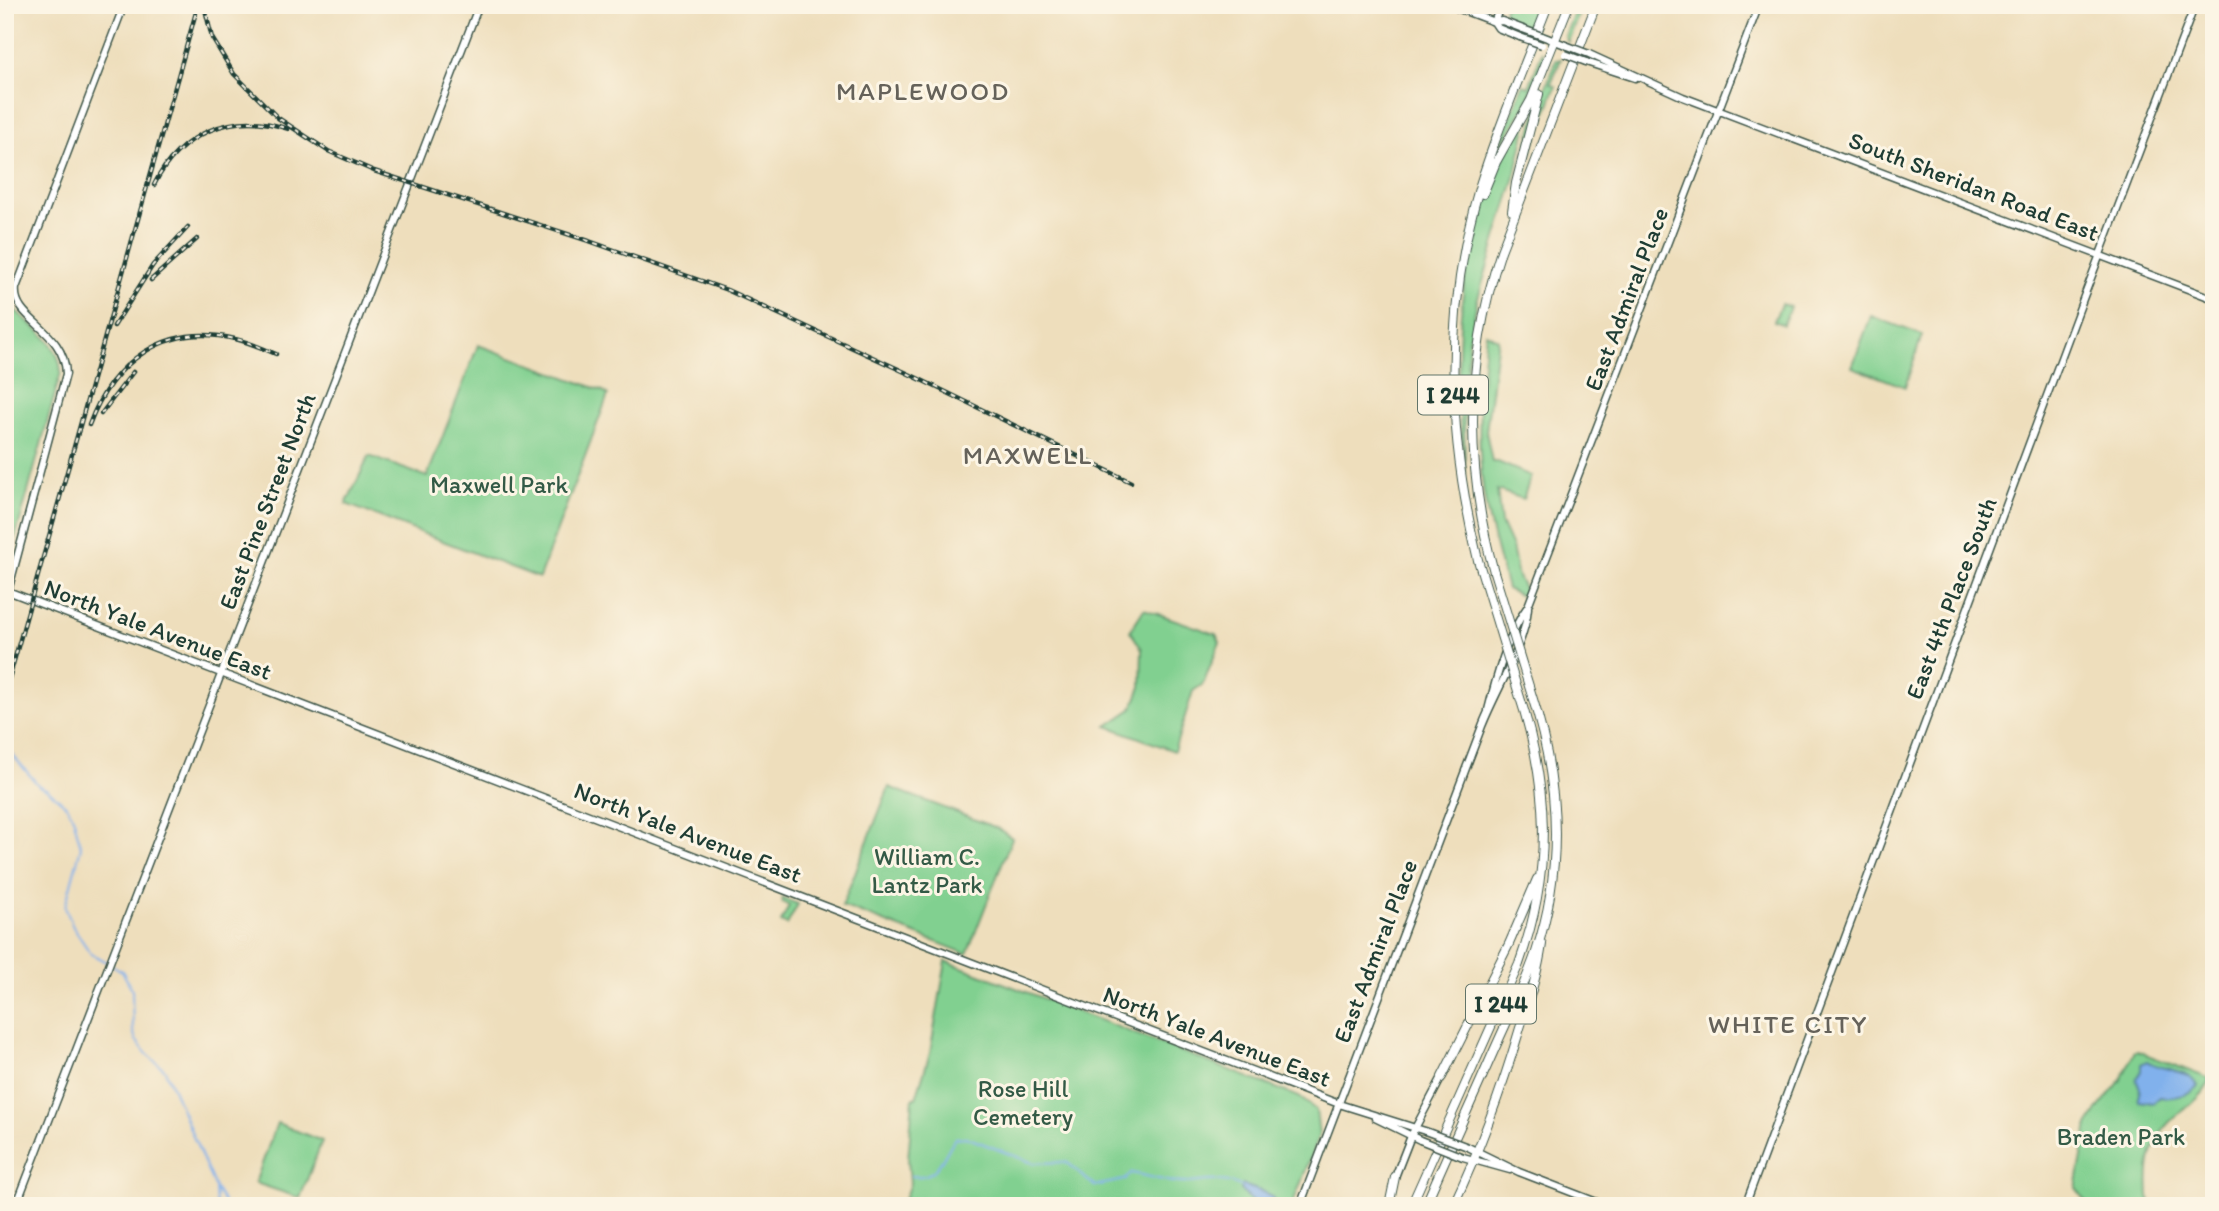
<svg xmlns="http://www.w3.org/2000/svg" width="2219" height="1211" font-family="Itim,sans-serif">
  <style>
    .green { fill: #81d090; stroke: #508662; stroke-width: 2 }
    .water { fill: #81b1ec; stroke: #507790; stroke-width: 2 }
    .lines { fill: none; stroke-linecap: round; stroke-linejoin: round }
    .stream { stroke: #81b1ec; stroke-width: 2 }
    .secondary-casing { stroke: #3e5548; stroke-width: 9 }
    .highway-casing { stroke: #3e5548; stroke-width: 10 }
    .secondary { stroke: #fff; stroke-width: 6 }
    .highway { stroke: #fff; stroke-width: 8 }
    .rail-casing { stroke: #1f3d34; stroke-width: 4.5 }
    .rail { stroke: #fcf5e5; stroke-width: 2; stroke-dasharray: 5; stroke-linecap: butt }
    .secondary-bridge-casing { stroke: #3e5548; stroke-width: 9; stroke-linecap: butt }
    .highway-bridge-casing { stroke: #3e5548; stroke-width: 10; stroke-linecap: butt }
    .secondary-bridge { stroke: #fff; stroke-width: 6 }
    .highway-bridge { stroke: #fff; stroke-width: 8 }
    .labels { text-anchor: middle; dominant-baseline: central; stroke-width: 6; stroke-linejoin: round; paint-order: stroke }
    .shield { fill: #fcf5e5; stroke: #617469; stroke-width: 2 }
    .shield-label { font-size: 23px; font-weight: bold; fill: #1f3d34 }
    .street-label { font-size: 24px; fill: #1f3d34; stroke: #fcf5e5 }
    .park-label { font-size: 24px; fill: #335a46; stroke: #fcf5e5 }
    .neighbourhood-label { font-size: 26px; letter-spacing: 2px; fill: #65625a; stroke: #fcf5e5 }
  </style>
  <rect width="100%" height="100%" fill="#fcf5e5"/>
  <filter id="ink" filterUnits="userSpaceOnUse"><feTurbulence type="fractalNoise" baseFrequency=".0143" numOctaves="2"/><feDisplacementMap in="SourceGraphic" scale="14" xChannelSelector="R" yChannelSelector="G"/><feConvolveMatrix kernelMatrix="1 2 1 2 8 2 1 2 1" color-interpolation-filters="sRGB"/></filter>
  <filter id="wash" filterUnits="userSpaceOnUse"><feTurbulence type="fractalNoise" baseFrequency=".00686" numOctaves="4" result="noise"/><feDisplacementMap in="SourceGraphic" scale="28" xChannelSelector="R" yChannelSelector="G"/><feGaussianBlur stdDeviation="1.57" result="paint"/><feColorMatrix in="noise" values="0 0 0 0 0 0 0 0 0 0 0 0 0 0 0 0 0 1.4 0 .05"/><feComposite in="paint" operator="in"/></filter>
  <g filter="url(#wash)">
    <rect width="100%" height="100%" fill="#eedebc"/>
    <path class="green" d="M1505,5H1538L1529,27L1503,17Z
      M1577,5H1588L1586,10L1581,8L1568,42L1565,37L1566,33Z
      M1542,52L1545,57L1526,104L1493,160L1523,85L1529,87Z
      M1561,59L1551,83L1556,86L1523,173H1521L1535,116L1556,60Z
      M1531,105L1515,177L1477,301L1469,341L1464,406L1465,474C1454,381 1454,270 1491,182C1502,156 1517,130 1531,105Z
      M5,301L12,303L13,308C33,328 59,340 61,372L5,575Z
      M1781,304L1790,307L1783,325L1774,321Z
      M1871,316L1922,335L1905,387L1852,367Z
      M1486,333L1498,339L1486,431L1492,462H1498L1531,476L1523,499L1497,490L1501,523L1512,547L1518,577L1525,590L1524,596H1521L1507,589C1499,558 1489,526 1484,495C1476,440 1480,387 1486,333Z
      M478,345L603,391L608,395L539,578L346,504L369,456L427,477Z
      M1144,609L1216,634L1220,642L1203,684L1193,691L1174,751L1107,726L1132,709L1141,687L1142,649L1130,631Z
      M889,787L997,828L1012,838L967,954L842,906Z
      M782,898L798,904L787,925L781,922L789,906L782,902Z
      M946,961L1299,1097L1316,1110L1319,1135L1292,1206H902L910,1183L908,1160L913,1098H916L930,1053Z
      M2137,1051L2208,1078L2210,1081C2202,1098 2190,1105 2176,1116C2148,1139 2146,1172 2150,1206H2090L2076,1188L2088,1125L2099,1107L2121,1080L2134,1053Z
      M277,1123L322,1141L300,1198L255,1183Z"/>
    <path class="water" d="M2147,1061C2162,1071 2188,1067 2198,1086C2188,1095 2173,1099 2160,1097L2153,1103L2139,1101L2138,1097L2140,1088L2136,1079L2141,1071V1064Z
      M1243,1185L1263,1192L1273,1198V1206C1257,1206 1251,1202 1241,1190Z"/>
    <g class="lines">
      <path class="stream" d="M5,746L39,786L48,790L68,807L74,820L81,847L65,907L73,927L91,954L107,962
        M112,965L122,971L132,989L133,1031L136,1040L147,1054L165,1070L215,1188L226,1206
        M911,1176C938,1180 942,1158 955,1138L966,1137L1033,1163L1067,1162L1094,1186L1124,1180L1132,1173C1148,1176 1166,1182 1182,1183C1202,1183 1223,1176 1242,1187
        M215,1189L216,1206"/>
    </g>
  </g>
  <g filter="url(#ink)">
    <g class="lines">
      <defs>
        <path id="secondary" d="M1449,5L1494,22L1502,21L1523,29
          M1494,22L1498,28L1520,37
          M1494,22L1501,5
          M1542,36L1568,46
          M1589,54L1683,97L2214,299
          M1586,62L1635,78
          M5,590L1339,1104L1425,1131
          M8,591L66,374C65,329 12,320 16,288L124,5
          M1488,710C1496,678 1508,633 1528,606L1759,5
          M1375,1118L1420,1140
          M1468,1147L1519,1172L1607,1206
          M1463,1157L1510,1170
          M1395,1177L1411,1136L1442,1077
          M16,1206L479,5
          M1300,1206L1482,726C1496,690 1525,645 1528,608
          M1745,1206L2083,299L2195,5"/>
        <path id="highway" d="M1483,194L1496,162L1531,100L1569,5
          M1512,211L1516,183L1539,94
          M1478,560C1447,434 1443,310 1480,185C1499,124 1525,65 1548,5
          M1494,572C1464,464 1466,357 1501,251L1596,5
          M1442,1077L1509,944L1537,879
          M1389,1206L1395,1177
          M1411,1206L1519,964C1553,870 1549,785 1518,691
          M1425,1206C1447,1155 1470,1105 1492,1055C1507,1021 1524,987 1536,952C1564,868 1559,780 1532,696
          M1453,1206C1480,1149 1502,1089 1520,1028C1529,1000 1538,973 1542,944"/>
      </defs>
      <use href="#secondary" class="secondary-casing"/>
      <use href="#highway" class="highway-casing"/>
      <use href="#secondary" class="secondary"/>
      <use href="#highway" class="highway"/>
      <defs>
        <path id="rail" d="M204,5L212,38L234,74L278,118L328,151L374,171L589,241L727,290L907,373L1131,482
          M154,185C179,134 233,109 288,129
          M151,280L197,239
          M114,326L153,265L188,227
          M101,414L133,372
          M89,425C112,362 165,322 235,339C249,342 262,348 276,354
          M5,693L198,5"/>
      </defs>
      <use href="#rail" class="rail-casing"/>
      <use href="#rail" class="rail"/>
      <defs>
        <path id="secondary-bridge" d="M1523,29L1542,36
          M1520,37L1542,45
          M1568,46L1589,54
          M1565,54L1586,62
          M1425,1131L1468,1147
          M1420,1140L1463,1157"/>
        <path id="highway-bridge" d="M1478,560L1518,691
          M1494,572L1532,696"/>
      </defs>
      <use href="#secondary-bridge" class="secondary-bridge-casing"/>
      <use href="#highway-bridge" class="highway-bridge-casing"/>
      <use href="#secondary-bridge" class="secondary-bridge"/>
      <use href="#highway-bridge" class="highway-bridge"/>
    </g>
  </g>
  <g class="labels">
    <g class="shield">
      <rect x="1418" y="375.5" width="70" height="39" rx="5"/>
      <rect x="1466" y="984.5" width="70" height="39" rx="5"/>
    </g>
    <g class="shield-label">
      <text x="1453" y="395">I 244</text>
      <text x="1501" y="1004">I 244</text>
    </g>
    <g class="street-label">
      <text transform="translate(1974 186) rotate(21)">South Sheridan Road East</text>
      <text transform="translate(1626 299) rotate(-69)">East Admiral Place</text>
      <text transform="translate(267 501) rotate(-69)">East Pine Street North</text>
      <text transform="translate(1951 598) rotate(-69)">East 4th Place South</text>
      <text transform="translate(158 629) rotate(21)">North Yale Avenue East</text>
      <text transform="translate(688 832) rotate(21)">North Yale Avenue East</text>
      <text transform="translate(1375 951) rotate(-69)">East Admiral Place</text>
      <text transform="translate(1217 1036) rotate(21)">North Yale Avenue East</text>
    </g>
    <g class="park-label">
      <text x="499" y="484">Maxwell Park</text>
      <text x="927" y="856">William C.<tspan x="927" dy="28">Lantz Park</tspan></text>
      <text x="1023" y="1088">Rose Hill<tspan x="1023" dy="28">Cemetery</tspan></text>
      <text x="2121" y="1136">Braden Park</text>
    </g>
    <g class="neighbourhood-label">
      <text x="923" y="91">MAPLEWOOD</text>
      <text x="1028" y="455">MAXWELL</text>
      <text x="1788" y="1024">WHITE CITY</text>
    </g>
  </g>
  <rect width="2219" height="1211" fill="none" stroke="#fcf5e5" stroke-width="28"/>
</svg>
